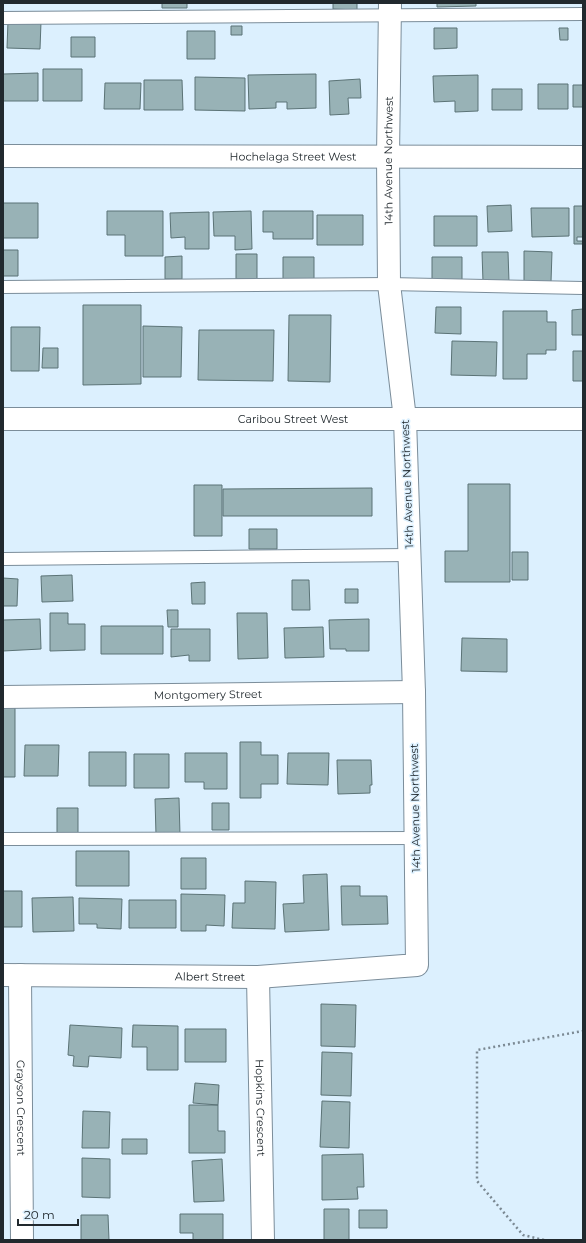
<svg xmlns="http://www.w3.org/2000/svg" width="586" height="1243" font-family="Montserrat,sans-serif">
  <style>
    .building { fill: #98b2b6; stroke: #5b7376 }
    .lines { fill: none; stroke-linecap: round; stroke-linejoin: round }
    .service-casing { stroke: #7b8d9a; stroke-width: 14 }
    .minor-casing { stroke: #7b8d9a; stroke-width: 24 }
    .tertiary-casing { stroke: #7b8d9a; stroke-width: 24 }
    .path { stroke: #7b8993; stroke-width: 2.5; stroke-dasharray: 2 3; stroke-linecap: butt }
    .service { stroke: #fff; stroke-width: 12 }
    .minor { stroke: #fff; stroke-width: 22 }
    .tertiary { stroke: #fff; stroke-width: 22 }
    .labels { text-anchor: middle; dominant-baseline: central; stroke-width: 3; stroke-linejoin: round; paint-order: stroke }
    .street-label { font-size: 11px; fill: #21292e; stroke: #dcf0fe }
  </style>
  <rect width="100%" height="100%" fill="#dcf0fe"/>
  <path class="building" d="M162,3H187V8H162Z
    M333,3H357V10L333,9Z
    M437,3H476V6L437,7Z
    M8,21L41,22L40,49L7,48Z
    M231,26H242V35H231Z
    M434,28H457V48L434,49Z
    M559,28H568V40H560Z
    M187,31H215V59H187Z
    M71,37H95V57H71Z
    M43,69H82V101H43Z
    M38,73V101H3V74Z
    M316,74V108L287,109V102H276V108L249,109L248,75Z
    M478,75V111L455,112V101L434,102L433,76Z
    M195,77L245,78V111L195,110Z
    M360,79L361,98H348L349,114L330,115L329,81Z
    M144,80H182L183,110H144Z
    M105,83H141L140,109H104Z
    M538,84H568V109H538Z
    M573,85H583V107H573Z
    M492,89H522V110H492Z
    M3,203H38V238H3Z
    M511,205L512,231L488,232L487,206Z
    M574,206H583V237H577V241H583V244H574Z
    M531,208H569V236L532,237Z
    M107,211H163V256H125V235H107Z
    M251,211L252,249L235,250V236H214L213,212Z
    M263,211H313V239H273V232H263Z
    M209,212V249H185V237L171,238L170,213Z
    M317,215H363V245H317Z
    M434,216H477V246H434Z
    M3,250H18V276H3Z
    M524,251L552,252L551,282H524Z
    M482,252H508L509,282H483Z
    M236,254H257V279H236Z
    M182,256V279H165V257Z
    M283,257H314V283H283Z
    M432,257H462V282H432Z
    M83,305H141V384L83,385Z
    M436,307H461V334L435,333Z
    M583,309V335H572V310Z
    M503,311H547V322H556V350H546V354H527V379H503Z
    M289,315H331L330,382L288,381Z
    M143,326L182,327L181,377H143Z
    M11,327H40L39,371H11Z
    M199,330H274L273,381L198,380Z
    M452,341L497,342L496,376L451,375Z
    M43,348H58V368H42Z
    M573,351H583V381H573Z
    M468,484H510V582H445V551H468Z
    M194,485H222V536H194Z
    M372,488V516H223V489Z
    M249,529H277V549H249Z
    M512,552H528V580H512Z
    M72,575L73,601L42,602L41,576Z
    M3,578L18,579L17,606H3Z
    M292,580H309L310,610H292Z
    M205,582V604H192L191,583Z
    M345,589H358V603H345Z
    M167,610H178V627H168Z
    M50,613H68V624H85V650L50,651Z
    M237,613H267L268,658L238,659Z
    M40,619L41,649L3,651V620Z
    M369,619V651H346V649H330L329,620Z
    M101,626H163V654H101Z
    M323,627L324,657L285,658L284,628Z
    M171,629H210V661H189V655L171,657Z
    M462,638L507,639V672L461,671Z
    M3,706H15V777H3Z
    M240,742H261V755H278V784H261V798H240Z
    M25,745H59L58,776H24Z
    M89,752H126V786H89Z
    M185,753H227V789H204V782H185Z
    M288,753H329L328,785L287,784Z
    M134,754H169V788H134Z
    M337,760H371L372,785H370V793L338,794Z
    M179,798L180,835H156L155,799Z
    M212,803H229V830H212Z
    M57,808H78V834H57Z
    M76,851H129V886H76Z
    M181,858H206V889H181Z
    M327,874L329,930L285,932L283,904L304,903L303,875Z
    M245,881L276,882L275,929L232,928L233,903H245Z
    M341,886H360V896H387L388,924L342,925Z
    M3,891H22V927H3Z
    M181,894L225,895L224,926L206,925V931H181Z
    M73,897L74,931L33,932L32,898Z
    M79,898L122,899L121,929L97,928V924H79Z
    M129,900H176V928H129Z
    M321,1004L356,1005L355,1047L321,1046Z
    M70,1025L122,1028L121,1058L89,1056L88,1067L73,1066L74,1056L68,1055Z
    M133,1025L178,1026V1070H147V1047H132Z
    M185,1029H226V1062H185Z
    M322,1052L352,1053L351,1096L321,1095Z
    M195,1083L219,1085L218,1105L193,1103Z
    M322,1101L350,1102L349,1148L320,1147Z
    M189,1105H218V1131H225V1153H189Z
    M83,1111L110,1112L109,1148H82Z
    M122,1139H147V1154H122Z
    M363,1154L364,1187H357L358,1199L322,1200V1155Z
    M82,1158L110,1159V1198L82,1197Z
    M222,1159L224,1201L194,1202L192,1161Z
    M324,1209H349V1240H324Z
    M359,1210H387V1228H359Z
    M180,1214H223V1240H193V1233H180Z
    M81,1215H108L109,1240H81Z"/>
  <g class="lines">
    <defs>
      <path id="service" d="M3,18L583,14
        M3,287L389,284L583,288
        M3,559L409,555
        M3,839L416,838"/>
      <g id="minor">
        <path id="s1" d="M3,156L583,157"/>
        <path id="s2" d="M3,697L414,692"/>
        <path id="s3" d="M3,975L258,977L417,965L414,692L405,419L389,284L388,157L390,3"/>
        <path id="s4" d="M20,975L22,1240"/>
        <path id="s5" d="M258,977L263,1240"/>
      </g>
      <g id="tertiary">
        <path id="s6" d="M3,419H583"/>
      </g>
    </defs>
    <use href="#service" class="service-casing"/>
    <use href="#minor" class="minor-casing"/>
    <use href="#tertiary" class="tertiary-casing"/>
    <path class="path" d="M544,1240L523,1235L477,1181V1050L583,1031"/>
    <use href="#service" class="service"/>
    <use href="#minor" class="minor"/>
    <use href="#tertiary" class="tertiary"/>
  </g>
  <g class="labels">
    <g class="street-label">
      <text stroke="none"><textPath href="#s1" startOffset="290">Hochelaga Street West</textPath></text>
      <text stroke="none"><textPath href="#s3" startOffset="1220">14th Avenue Northwest</textPath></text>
      <text stroke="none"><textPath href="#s6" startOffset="290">Caribou Street West</textPath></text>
      <text transform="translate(407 484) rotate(-92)">14th Avenue Northwest</text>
      <text stroke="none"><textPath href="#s2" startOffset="205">Montgomery Street</textPath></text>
      <text transform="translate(415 808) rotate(-91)">14th Avenue Northwest</text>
      <text stroke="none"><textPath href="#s3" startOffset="207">Albert Street</textPath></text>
      <text stroke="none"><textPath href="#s4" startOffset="133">Grayson Crescent</textPath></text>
      <text stroke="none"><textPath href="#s5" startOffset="131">Hopkins Crescent</textPath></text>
    </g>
  </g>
  <rect width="586" height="1243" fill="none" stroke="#21292e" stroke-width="8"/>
  <path d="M18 1219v6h60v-6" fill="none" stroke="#21292e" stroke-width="2"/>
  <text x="24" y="1219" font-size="12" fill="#21292e" stroke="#dcf0fe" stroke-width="3" paint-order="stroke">20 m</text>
</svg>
